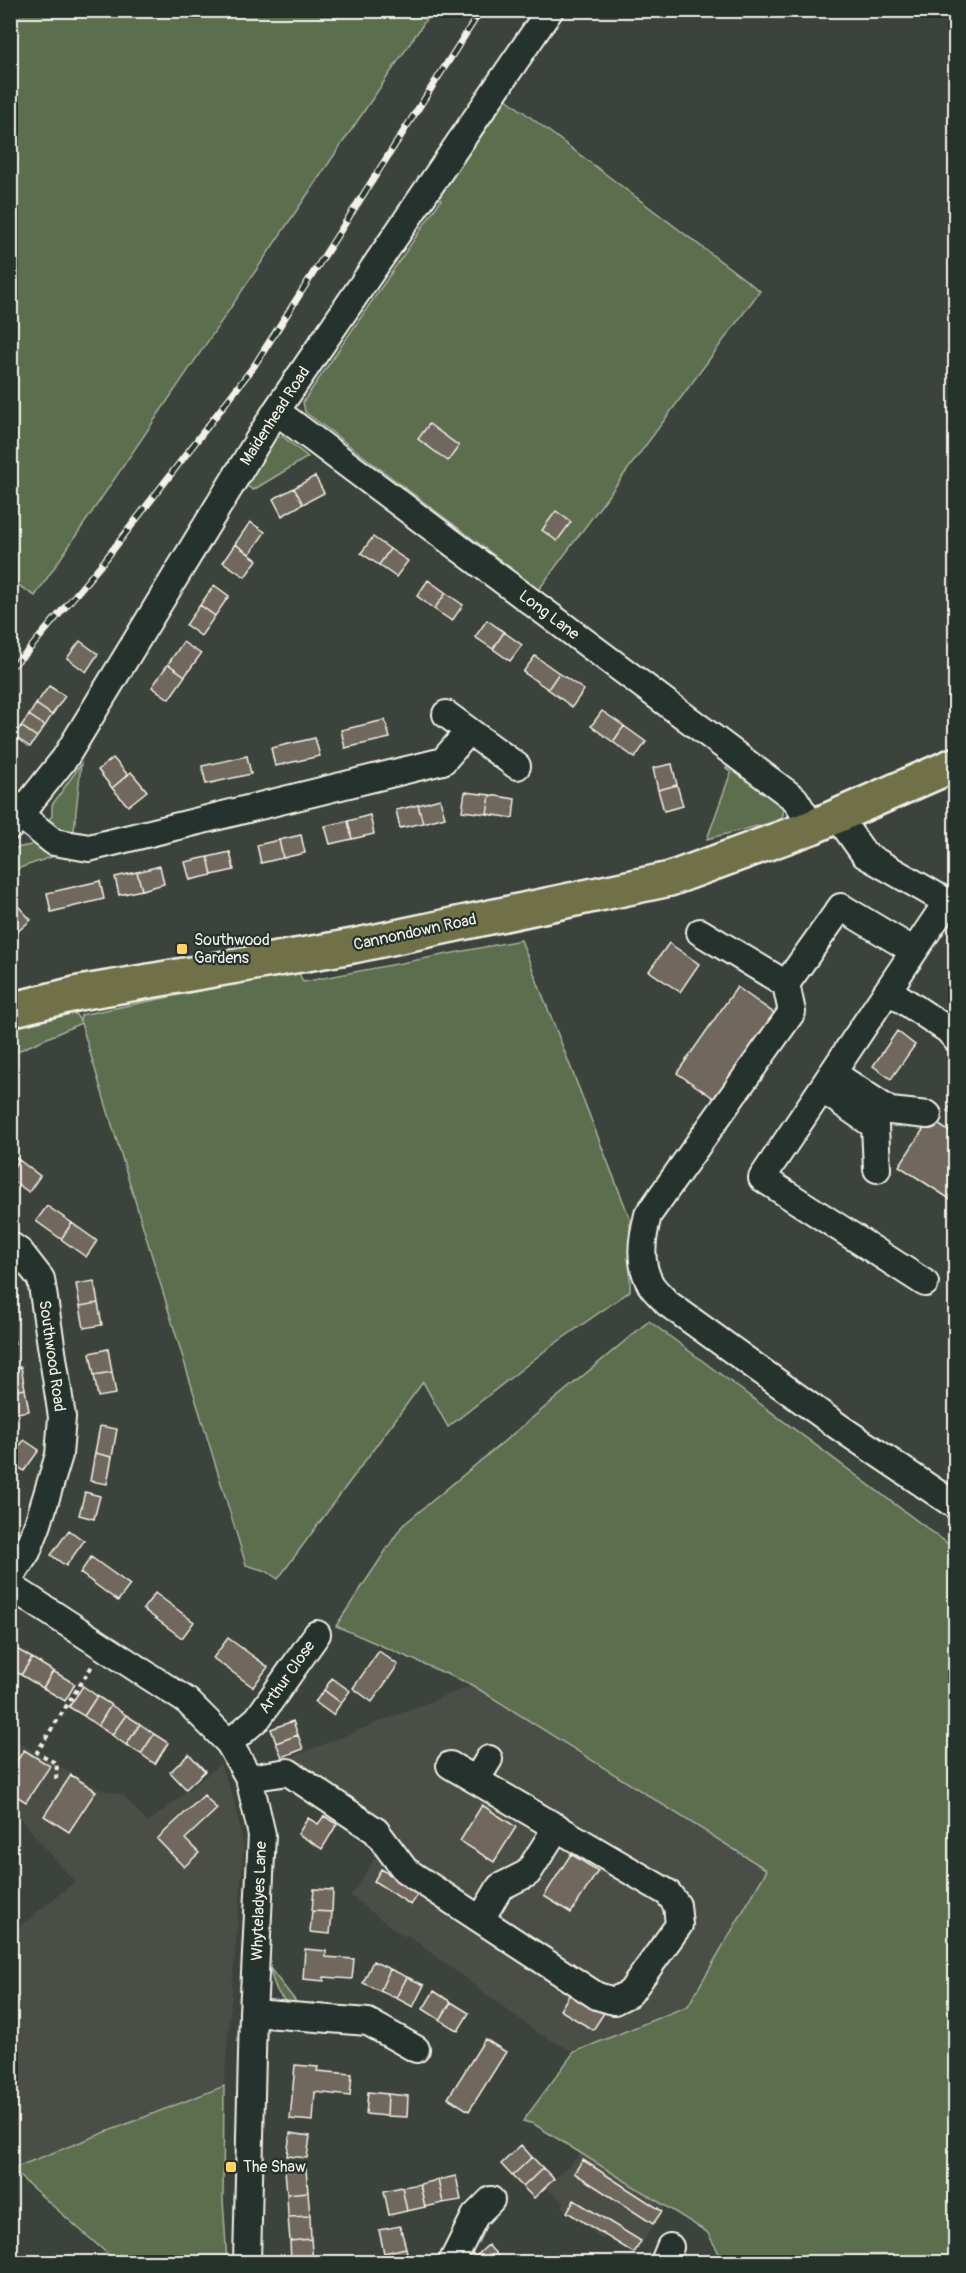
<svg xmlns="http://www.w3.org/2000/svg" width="966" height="2273" font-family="Pangolin,sans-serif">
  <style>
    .built { fill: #4b4e46 }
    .green { fill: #5d6e50; stroke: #a8b09c; stroke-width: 1.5 }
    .building { fill: #6f685f; stroke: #f4f1e8; stroke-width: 1.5 }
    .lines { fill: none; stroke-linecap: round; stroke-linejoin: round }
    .minor-casing { stroke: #f4f1e8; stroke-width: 30 }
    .major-casing { stroke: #f4f1e8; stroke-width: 38 }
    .path { stroke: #f4f1e8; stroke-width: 4; stroke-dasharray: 4.5 4.5; stroke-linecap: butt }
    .minor { stroke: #26332d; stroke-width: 26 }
    .major { stroke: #6f714a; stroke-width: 33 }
    .rail-casing { stroke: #f4f1e8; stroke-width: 7 }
    .rail { stroke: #26332d; stroke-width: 4.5; stroke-dasharray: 14; stroke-linecap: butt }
    .poi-dot { fill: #ffd166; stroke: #26332d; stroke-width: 2 }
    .labels { text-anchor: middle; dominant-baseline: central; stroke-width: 4.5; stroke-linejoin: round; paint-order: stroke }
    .street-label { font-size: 16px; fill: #f4f1e8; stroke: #26332d }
    .poi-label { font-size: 16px; fill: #f4f1e8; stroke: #26332d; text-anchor: start }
  </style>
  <rect width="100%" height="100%" fill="#3c433c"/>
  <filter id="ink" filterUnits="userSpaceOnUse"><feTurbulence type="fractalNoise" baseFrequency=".0167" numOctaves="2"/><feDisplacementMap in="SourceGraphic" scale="12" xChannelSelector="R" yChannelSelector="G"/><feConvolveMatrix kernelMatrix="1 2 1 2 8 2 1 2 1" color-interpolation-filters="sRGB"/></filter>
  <g filter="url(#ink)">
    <path class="built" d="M472,1685L767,1870L688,2006L574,2052L538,2033L406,1934L404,1937L351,1896L376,1857L370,1837L289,1758Z
      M10,1737L49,1761L100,1789L123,1795L148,1823L220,1764L233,1796L244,1846L224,2086L11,2168V1933L75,1882L16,1814L11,1813Z
      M581,2154L665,2206L637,2252L607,2233L603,2240L562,2207L564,2202L545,2187Z"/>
    <path class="green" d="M10,11H432L35,596L10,580Z
      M505,98L760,291L537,592L510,571L511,568L305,412L303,402L441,200L437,197Z
      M282,436L308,457L253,490L241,482L269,440Z
      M81,764L73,840L47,822L52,816V805Z
      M734,765L784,806L783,815L781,820L707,839L731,772L726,768Z
      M36,837L60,854L11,871L10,854L16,848L31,845Z
      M521,940L630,1219V1291L546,1350L448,1427L423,1382L278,1579L266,1571L246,1565L81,1023L11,1054L10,1026L73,1010L80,1021L81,1015L298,971L303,982Z
      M649,1321L955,1549V2262H724L707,2232L534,2124L523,2121L574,2052L688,2006L767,1870L472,1685L336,1626L402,1526Z
      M269,1967L297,2003L296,2007C278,2002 274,1984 269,1967Z
      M224,2086L223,2199L227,2262H117L11,2169Z"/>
    <path class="building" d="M429,424L459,446L448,461L418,439Z
      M315,476L324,493L303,504L294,488Z
      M294,488L303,504L282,516L273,499Z
      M556,511L571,522L557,541L542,530Z
      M250,522L265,532L250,554L235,544Z
      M373,537L390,549L379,565L361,553Z
      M235,544L257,560L245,577L223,562Z
      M390,549L408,561L396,577L379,565Z
      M428,580L446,593L434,609L417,596Z
      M214,585L229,596L215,616L200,605Z
      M446,593L463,605L452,621L434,609Z
      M200,605L215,616L201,636L186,625Z
      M487,620L504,632L493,649L475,637Z
      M504,632L522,645L510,661L493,649Z
      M80,641L98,654L86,672L67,658Z
      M183,642L201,654L185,676L168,664Z
      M535,656L559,673L548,689L523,672Z
      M168,664L185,676L169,699L152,687Z
      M559,673L584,690L572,707L548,689Z
      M49,686L65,696L52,715L36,704Z
      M36,704L52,715L45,726L29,715Z
      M602,711L624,726L613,742L591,726Z
      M29,715L45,726L37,737L21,726Z
      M385,720L390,738L345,748L341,730Z
      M21,726L37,737L30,747L14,736Z
      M624,726L646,742L635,758L613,742Z
      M315,738L320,756L275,766L271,748Z
      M10,754L19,761L11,771H10Z
      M247,756L251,774L206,784L202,766Z
      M113,758L128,775L112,788L98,770Z
      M672,764L677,785L658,790L653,768Z
      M131,772L147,791L128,806L112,788Z
      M677,785L683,806L664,811L658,790Z
      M465,792L490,795L487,814L462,811Z
      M490,795L515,799L513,818L487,814Z
      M440,799L445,817L423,823L418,805Z
      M418,805L423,823L400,828L396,810Z
      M370,815L374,834L352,839L348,821Z
      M348,821L352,839L330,844L325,826Z
      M301,835L305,853L283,858L279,840Z
      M279,840L283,858L261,863L257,845Z
      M230,852L234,870L212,875L208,857Z
      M208,857L212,875L190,880L185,862Z
      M160,866L164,884L142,890L137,872Z
      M137,872L142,890L119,895L115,877Z
      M100,881L104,899L51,912L47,893Z
      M19,907L31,920L10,938V914Z
      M669,943L699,964L680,992L649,971Z
      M737,987L778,1016L718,1101L677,1073Z
      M897,1031L915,1045L891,1079L873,1066Z
      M956,1098V1117L947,1111Z
      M930,1119L956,1136V1203L899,1166Z
      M10,1154L19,1160L10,1172Z
      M19,1160L40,1176L29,1192L10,1179V1172Z
      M47,1206L72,1223L61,1239L36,1221Z
      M72,1223L97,1241L86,1257L61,1239Z
      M94,1281L98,1303L80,1306L76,1284Z
      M98,1303L102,1325L84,1328L80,1306Z
      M10,1322L15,1344L10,1345Z
      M108,1349L112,1372L94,1375L90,1353Z
      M21,1367L25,1389L10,1392V1369Z
      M112,1372L116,1394L98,1397L94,1375Z
      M25,1389L29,1411L11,1414L10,1392Z
      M100,1426L117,1429L112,1457L95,1453Z
      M24,1440L39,1450L24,1471L10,1461V1459Z
      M95,1453L112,1457L107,1484L90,1481Z
      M85,1492L100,1496L94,1519L79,1515Z
      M69,1530L84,1541L66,1566L51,1555Z
      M91,1557L130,1585L118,1601L80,1573Z
      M155,1593L194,1622L182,1638L143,1609Z
      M228,1638L268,1667L253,1687L213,1658Z
      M10,1645L32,1658L21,1675L10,1668Z
      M379,1651L398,1665L372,1702L353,1688Z
      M32,1658L53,1671L43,1688L21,1675Z
      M53,1671L75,1684L65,1701L43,1688Z
      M332,1678L350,1691L341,1703L324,1690Z
      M83,1686L97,1696L84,1716L69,1707Z
      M324,1690L341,1703L333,1715L315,1702Z
      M97,1696L111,1705L98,1726L84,1716Z
      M111,1705L126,1715L112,1735L98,1726Z
      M126,1715L140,1724L126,1745L112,1735Z
      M293,1721L298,1735L276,1743L271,1729Z
      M140,1724L154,1734L141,1754L126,1745Z
      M154,1734L168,1743L155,1764L141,1754Z
      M298,1735L303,1749L282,1757L276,1743Z
      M24,1750L50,1766L26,1802L10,1792V1771Z
      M189,1754L205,1771L186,1789L170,1772Z
      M71,1775L96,1791L69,1832L44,1816Z
      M204,1795L217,1809L185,1839L199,1853L184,1867L157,1839Z
      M482,1805L516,1827L494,1862L460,1841Z
      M324,1816L337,1824L322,1849L298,1834L308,1818L318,1824Z
      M571,1854L598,1871L571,1913L544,1896Z
      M381,1869L419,1893L411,1905L374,1881Z
      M314,1889L333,1890L332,1912L312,1911Z
      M312,1911L332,1912L330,1934L310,1932Z
      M305,1949L326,1951V1957L354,1959L352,1979L324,1977V1981L303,1979Z
      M373,1961L390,1969L380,1991L363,1983Z
      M390,1969L407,1977L396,1998L380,1991Z
      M407,1977L424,1985L413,2007L396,1998Z
      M434,1991L451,2002L440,2020L423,2009Z
      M571,1992L604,2013L593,2030L560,2010Z
      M451,2002L469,2013L458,2031L440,2020Z
      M485,2039L506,2052L469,2111L448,2098Z
      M295,2065L318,2067L317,2071L352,2074L350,2096L315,2092L313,2121L290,2119Z
      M368,2092L388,2094L387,2116L366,2114Z
      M388,2094L408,2096L407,2117L387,2116Z
      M290,2133L310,2136L307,2158L287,2156Z
      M521,2145L532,2157L512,2176L501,2164Z
      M532,2157L543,2168L523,2187L512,2176Z
      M583,2160L662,2211L653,2224L574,2173Z
      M543,2168L554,2179L534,2198L523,2187Z
      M306,2169L308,2192L287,2194L285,2170Z
      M456,2176L461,2200L443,2203L438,2180Z
      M438,2180L443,2203L425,2207L420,2184Z
      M420,2184L425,2207L407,2211L402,2187Z
      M402,2187L407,2211L389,2215L384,2191Z
      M308,2192L310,2216L288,2217L287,2194Z
      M574,2200L641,2241L634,2253L567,2212Z
      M310,2216L311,2239L290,2241L288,2217Z
      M400,2226L406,2248L384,2253L379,2230Z
      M311,2239L313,2262H291L290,2241Z
      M488,2245L502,2260L499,2262H476L473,2259Z
      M406,2248L409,2262H386L384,2253Z
      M506,2257L511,2262H499L502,2260Z"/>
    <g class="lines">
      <defs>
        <path id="minor" d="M276,411L795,799L812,827
          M446,714L469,731
          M20,815L54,842L89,848L443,761L469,731L517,766
          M838,817L865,855L956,907
          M10,827L65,758L276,411L550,10
          M700,932L786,984L841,907L914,951
          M786,984L792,1012L648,1215C642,1238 638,1263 651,1285C655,1291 662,1297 667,1303L839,1427L956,1506
          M888,990L948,1030L956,1039
          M833,1073L890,1111L928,1115
          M822,1089L875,1126L877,1169
          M10,1245L20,1252L41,1279L62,1417L59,1455L38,1524L27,1552L10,1578
          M925,1283L762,1178L947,902
          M10,1586L187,1701L229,1743L249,1778L262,1835L253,2013L247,2262
          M229,1743L258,1718L317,1634
          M249,1778L288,1772L376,1831L405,1870L597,1996L614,2001L630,1993L679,1925L677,1905L668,1893L450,1765
          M476,1780L489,1759
          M481,1919L500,1887L528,1873L557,1827
          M253,2013L368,2022L416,2049
          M452,2262L475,2216L491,2200
          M664,2262L670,2247"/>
        <path id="major" d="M10,1010L79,993L353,946L670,879L812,827L956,764"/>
      </defs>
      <use href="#minor" class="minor-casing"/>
      <use href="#major" class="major-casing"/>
      <path class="path" d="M56,1779L57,1764L37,1752L92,1666"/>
      <use href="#minor" class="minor"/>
      <use href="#major" class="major"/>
      <defs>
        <path id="rail" d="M10,668L27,652L105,560L254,366L481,10"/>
      </defs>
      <use href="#rail" class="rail-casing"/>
      <use href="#rail" class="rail"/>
    </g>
  </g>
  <g class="poi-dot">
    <rect x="176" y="943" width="12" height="12" rx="3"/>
    <rect x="225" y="2161" width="12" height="12" rx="3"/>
  </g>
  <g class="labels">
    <g class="street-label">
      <text transform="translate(275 416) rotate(-57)">Maidenhead Road</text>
      <text transform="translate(549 615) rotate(37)">Long Lane</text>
      <text transform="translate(415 932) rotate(-12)">Cannondown Road</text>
      <text transform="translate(52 1356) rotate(82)">Southwood Road</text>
      <text transform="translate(287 1677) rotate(-55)">Arthur Close</text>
      <text transform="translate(259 1901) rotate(-88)">Whyteladyes Lane</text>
    </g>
    <g class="poi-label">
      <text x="194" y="940">Southwood<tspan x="194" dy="18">Gardens</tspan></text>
      <text x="243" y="2167">The Shaw</text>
    </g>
  </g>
  <rect width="966" height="2273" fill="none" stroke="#26332d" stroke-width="36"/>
  <rect x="18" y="18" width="930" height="2237" fill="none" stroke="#f4f1e8" stroke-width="2" filter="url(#ink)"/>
</svg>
